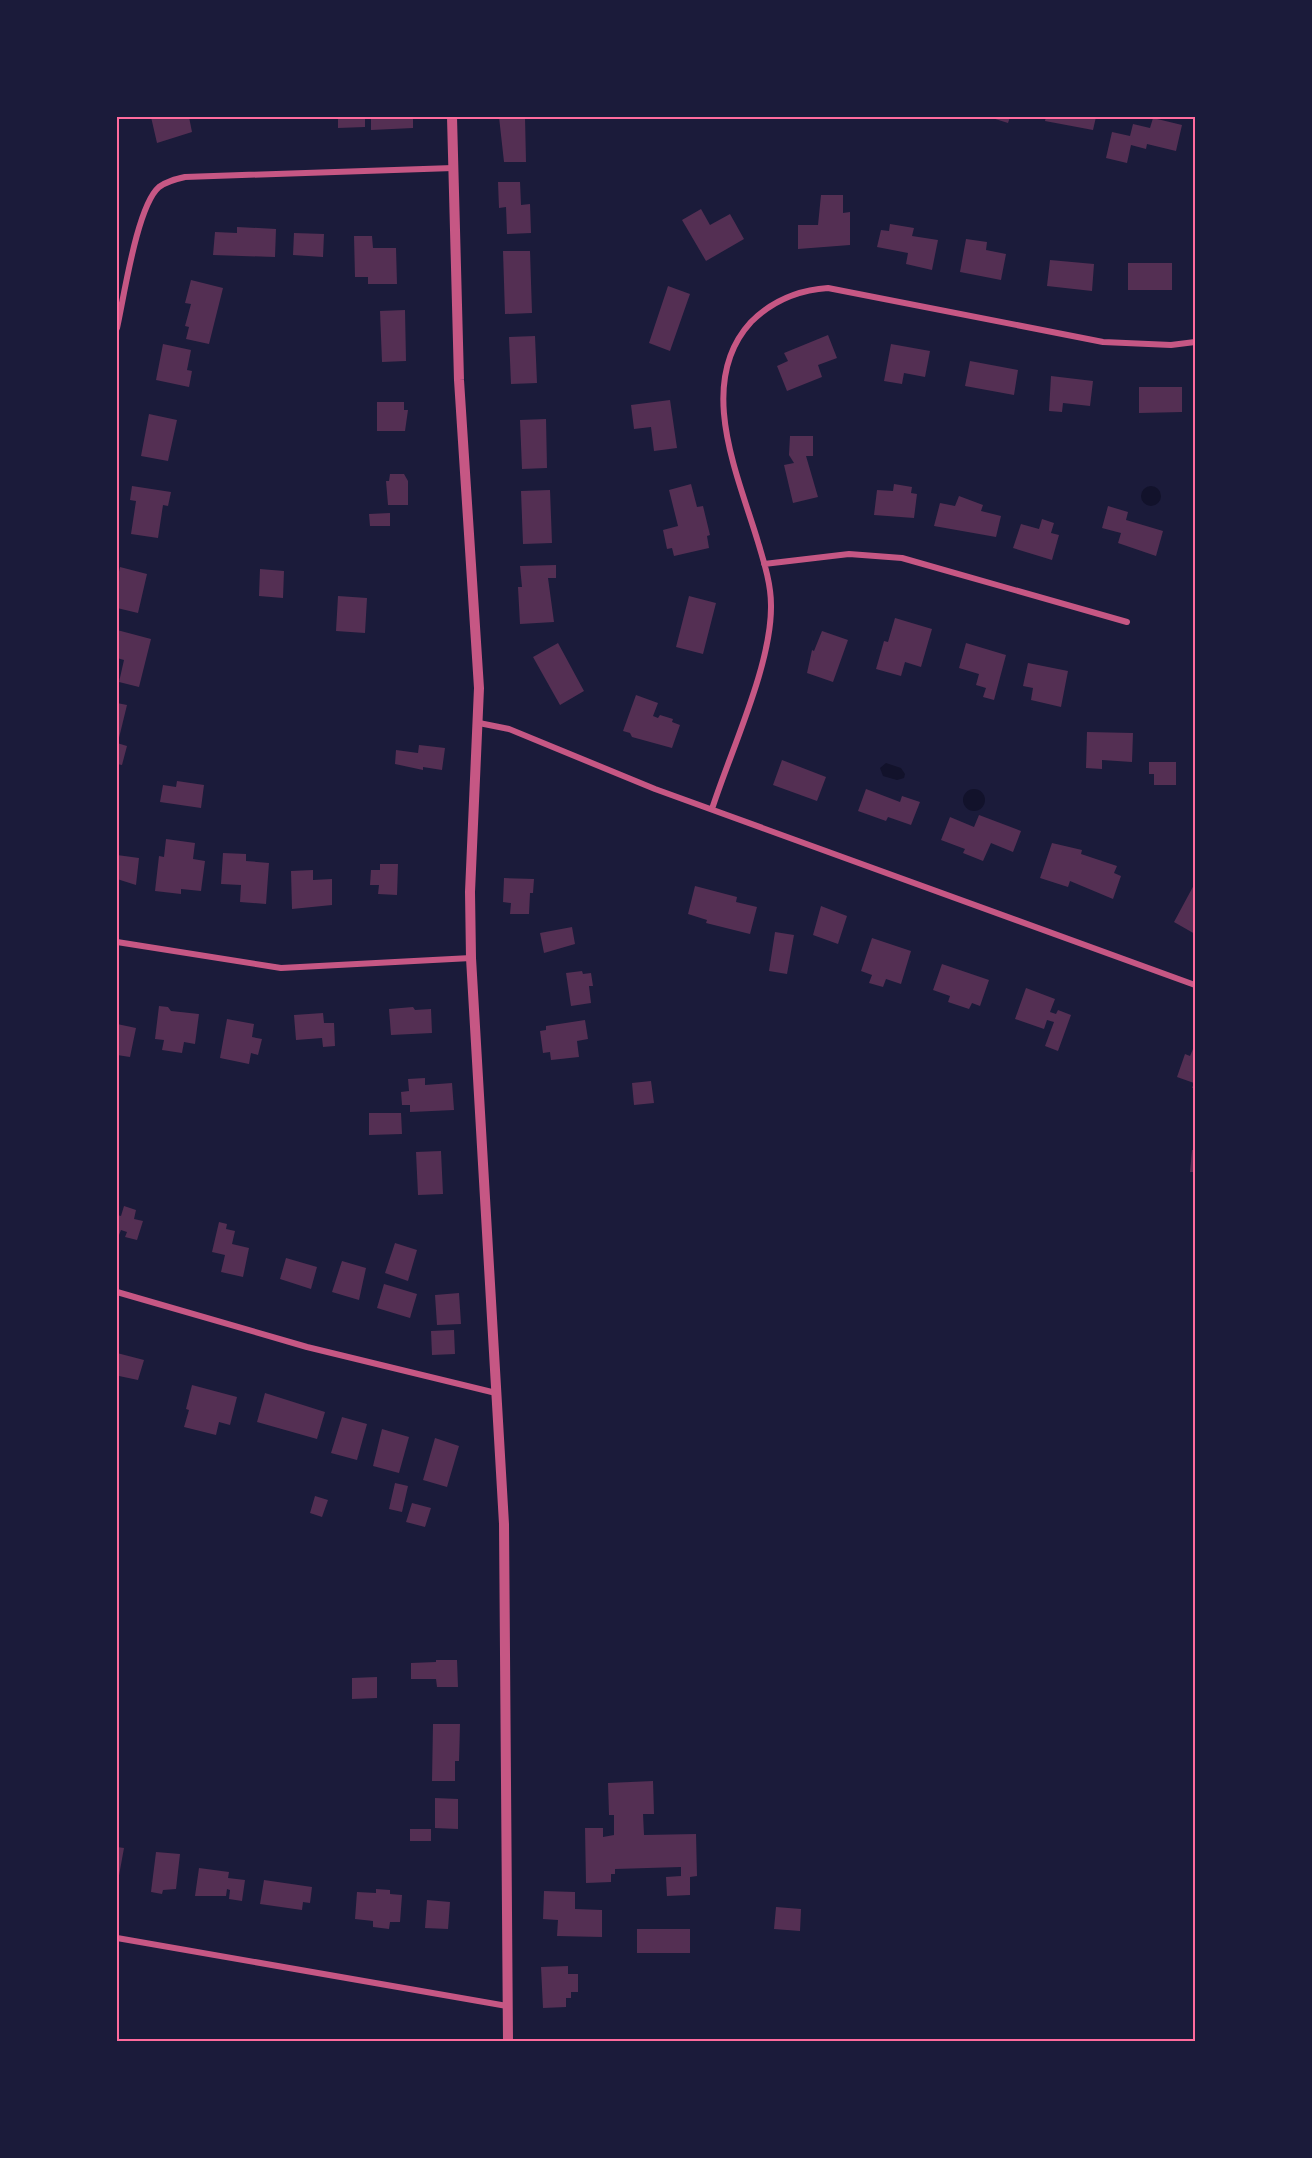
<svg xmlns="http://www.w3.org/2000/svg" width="1312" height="2158" font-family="Mulish,sans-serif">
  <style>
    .water { fill: #12122b }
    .building { fill: #542f53 }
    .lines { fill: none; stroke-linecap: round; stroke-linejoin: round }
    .minor { stroke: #c65784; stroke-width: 6 }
    .tertiary { stroke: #c65784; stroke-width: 10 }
    .neatline { fill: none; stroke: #ff6b9d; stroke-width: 2 }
  </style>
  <rect width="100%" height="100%" fill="#1b1b3a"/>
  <path class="water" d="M1141 496a10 10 0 1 1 20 0a10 10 0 1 1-20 0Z
    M886,763L901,768L905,774L904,778L897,780L883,776L880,768Z
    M963 800a11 11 0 1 1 22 0a11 11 0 1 1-22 0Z"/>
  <path class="building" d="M151,117H189L192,132L157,143Z
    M338,117H365V127L338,128Z
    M371,117H413V128L371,130Z
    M499,117H525L526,162H504Z
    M989,117H1010L1008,123Z
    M1046,117H1096L1093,130L1045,121Z
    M1153,118L1182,125L1176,151L1147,144L1146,149L1131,145L1127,163L1106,158L1112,132L1130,136L1133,124L1150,128Z
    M498,182H520L521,205L530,204L531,233L507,234L506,207L499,208Z
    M821,195H843V213L850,212V245L798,249V225H818Z
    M701,209L710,225L730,214L744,239L706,261L682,220Z
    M890,224L914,228L912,236L938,240L932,270L906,264L908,253L877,247L881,230L889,231Z
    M237,227L276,229L275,257L213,255L215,232L237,233Z
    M294,233L324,234L323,257L293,255Z
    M354,236H372L373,248H396L397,284H368V277H355Z
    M966,239L987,242L986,250L1006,254L1001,280L960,272Z
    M503,251H530L532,313L505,314Z
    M1050,260L1094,264L1092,291L1047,286Z
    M1128,263H1172V290H1128Z
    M191,280L223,288L209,344L186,339L189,327L185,326L191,304L185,303Z
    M668,286L690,294L670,351L649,343Z
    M405,310L406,361L382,362L380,311Z
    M828,335L837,358L818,365L822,377L787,391L777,366L788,361L784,353Z
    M535,336L537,383L511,384L509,337Z
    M163,344L191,350L187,370L192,371L189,387L156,380Z
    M891,344L930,351L925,377L904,373L902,384L884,381Z
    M970,361L1018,370L1014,395L965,386Z
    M1051,376L1093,381L1090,406L1063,403L1062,412L1049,411Z
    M1139,387H1182V412L1139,413Z
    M670,400L677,448L654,451L651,427L634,429L631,405Z
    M377,402H404V410H408L405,431H377Z
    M149,414L177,420L168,461L141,456Z
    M546,419L547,468L522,469L520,420Z
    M790,436H813V456H806L818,497L793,503L784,465L794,463L789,455Z
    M390,474H404L408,481V505H388L386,481H389Z
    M691,484L697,507L703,506L710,535L707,536L709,548L674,556L672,548L667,549L663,530L678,526L669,490Z
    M894,484L912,487L911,493L917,494L914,518L874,515L877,490L893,491Z
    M132,486L171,492L168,506L163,505L158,538L131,534L136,501L130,500Z
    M550,490L552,543L523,544L521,491Z
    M959,496L983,505L981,511L1001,516L996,537L934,526L940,503L955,506Z
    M1108,506L1128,512L1126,520L1163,531L1156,556L1118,543L1121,533L1102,528Z
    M390,513V526H370L369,514Z
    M1042,519L1054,523L1051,533L1059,535L1052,560L1013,548L1021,524L1039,529Z
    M556,565V578H548L554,622L520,624L518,587H522L520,566Z
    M120,567L147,574L138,613L117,608V581Z
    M260,569L284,571L283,598L259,596Z
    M338,596L367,598L365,633L336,631Z
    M689,596L716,603L703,654L676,647Z
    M895,618L932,629L921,667L905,662L901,676L876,669L884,641L888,642Z
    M117,630L151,639L139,687L119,682L124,660L117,658Z
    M822,631L848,640L833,682L807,673L812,650L814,651Z
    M558,643L584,691L560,705L533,657Z
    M966,643L1006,655L994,700L983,697L986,688L976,685L979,674L959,668Z
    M1028,663L1068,671L1061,707L1031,700L1033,688L1023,686Z
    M636,695L658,703L653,716L658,718L660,715L673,719L672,722L680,725L672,748L632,737L630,733L623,731Z
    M117,703L127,705L118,742H117Z
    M1087,732L1133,733L1132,762L1102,760V769L1086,768Z
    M117,743L127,746L122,765L117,764Z
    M419,745L445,748L442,770L423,767V770L395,764L396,750L418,753Z
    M782,760L826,777L817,801L773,785Z
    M1149,762H1176V785H1154V774H1149Z
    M177,781L204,785L201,808L160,802L163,785L176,787Z
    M866,789L900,802L902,796L920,802L911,825L888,817L886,821L858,811Z
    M979,815L1021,831L1013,852L991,843L983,861L963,853L965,849L941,840L950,817L974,827Z
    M166,839L195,843L193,859L205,861L201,891L181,889V894L155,891L159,856L164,857Z
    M1052,843L1082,850L1081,854L1117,866L1114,873L1121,876L1113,899L1070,881L1068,887L1040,878Z
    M223,853L246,854V861L269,863L266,904L240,902L241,885L221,884Z
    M117,855L139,858L136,885L117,879Z
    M380,864H398L397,895L378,894L379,885H370L371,870H380Z
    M313,870V880L332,879V905L292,909L291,871Z
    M504,878L534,879L533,893H530L529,914H510L511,903L503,902Z
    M1195,883V934L1174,922Z
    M695,886L737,897L736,902L757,907L750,934L706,923L707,920L688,914Z
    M821,906L847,916L838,944L813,935Z
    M572,927L575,944L544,953L540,933Z
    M775,932L794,935L787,974L769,971Z
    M872,938L911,951L901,984L886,979L883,987L869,983L872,975L861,971Z
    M942,964L989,980L980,1006L972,1003L969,1009L948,1002L950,996L933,990Z
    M582,971L583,974L591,973L593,986H589L591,1003L571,1006L566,973Z
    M1026,988L1055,999L1050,1012L1056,1014L1058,1010L1071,1015L1058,1051L1045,1046L1054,1022L1047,1020L1044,1029L1015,1019Z
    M159,1006L168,1007L171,1011L199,1014L195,1044L184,1042L182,1053L162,1050L164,1040L155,1039Z
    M413,1007L415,1010L431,1009L432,1033L391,1035L389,1009Z
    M323,1013L324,1023H334L335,1046L323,1047L322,1038L296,1040L294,1015Z
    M227,1019L254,1024L252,1037L262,1039L258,1055L251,1053L249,1064L220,1058Z
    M585,1020L588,1039L577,1041L579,1057L551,1060L550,1052L543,1053L540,1031L546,1030V1026Z
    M117,1024L136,1028L130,1057L117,1055Z
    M1193,1049L1195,1050V1088H1192L1194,1083L1177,1077L1185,1054L1190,1056Z
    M425,1078V1085L452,1083L454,1110L410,1112V1105H402L401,1092L409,1091L408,1079Z
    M651,1081L654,1103L634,1105L632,1083Z
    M369,1113H401L402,1134L369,1135Z
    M1192,1150H1195V1172H1190Z
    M441,1151L443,1194L418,1195L416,1152Z
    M124,1206L136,1210L134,1219L143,1221L137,1240L125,1237L127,1232L121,1230L117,1240V1215L121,1216Z
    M219,1222L227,1224L226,1229L235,1231L232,1244L249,1248L243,1277L221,1272L225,1255L212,1252Z
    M395,1243L417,1250L408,1281L385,1273Z
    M286,1258L317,1267L311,1289L280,1279Z
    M342,1261L366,1268L359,1300L332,1292Z
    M384,1284L417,1294L410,1318L377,1308Z
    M459,1293L461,1324L437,1325L435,1295Z
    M454,1330L455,1354L432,1355L431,1331Z
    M117,1353L144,1360L138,1380L119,1376L117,1381Z
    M192,1385L237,1397L230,1425L219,1422L216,1435L184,1427L189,1410L186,1409Z
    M265,1393L325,1412L317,1439L257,1422Z
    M342,1417L367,1424L357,1460L331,1453Z
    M382,1429L409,1437L399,1473L373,1466Z
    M435,1438L459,1446L447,1487L423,1480Z
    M395,1483L408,1486L402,1512L389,1509Z
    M315,1496L328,1500L322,1517L310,1513Z
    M412,1503L431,1508L425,1527L406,1522Z
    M436,1660H457L458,1687H437L436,1679H411V1663L436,1662Z
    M377,1677V1698L352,1699V1678Z
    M433,1724H460L459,1761H455V1781H432Z
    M653,1781L654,1814H643L644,1835L696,1834L697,1876L690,1877V1895L667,1896L666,1877L681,1876V1867L615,1869V1874H611V1882L586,1883L585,1828H603V1837L614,1835V1815H609L608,1783Z
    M435,1798L458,1799V1829L435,1828Z
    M410,1829H431V1841H410Z
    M117,1847L124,1848L118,1881H117Z
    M156,1852L180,1854L176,1889L163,1890L162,1894L151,1892Z
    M199,1868L229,1872L228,1878L245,1880L242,1901L229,1899L230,1890L227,1889L226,1896H195Z
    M264,1880L312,1887L310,1903L303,1902L302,1910L260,1904Z
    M376,1889L390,1890V1894L402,1895L400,1922H390L389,1929L373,1927V1921L355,1919L357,1892L376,1893Z
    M544,1891L575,1892V1909L602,1910V1937L557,1936L558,1920L543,1919Z
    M427,1900L450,1902L448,1929L425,1928Z
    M776,1907L801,1909L800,1931L774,1929Z
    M637,1929H690V1953H637Z
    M568,1966V1974H578V1992H571V1998H566V2007L543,2008L541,1967Z"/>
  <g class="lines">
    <path class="minor" d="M117,328C124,297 137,206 159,187C167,181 176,179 185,177L453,168
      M764,564L849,554L902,558L1127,622
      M479,723L509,729L655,789L1195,985
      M712,809C731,750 772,664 771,605C771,584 764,562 758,542C738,475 695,383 751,322C772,301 799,290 828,288L1103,342L1171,345L1195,342
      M117,942L281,968L471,958
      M117,1292L307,1347L496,1393
      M117,1938L507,2006"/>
    <path class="tertiary" d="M452,117L459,380L479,688L470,892L471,958L504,1524L508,2041"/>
  </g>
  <rect width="1312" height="2158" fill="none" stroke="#1b1b3a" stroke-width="237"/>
  <rect x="118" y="118" width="1076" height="1922" class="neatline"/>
</svg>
